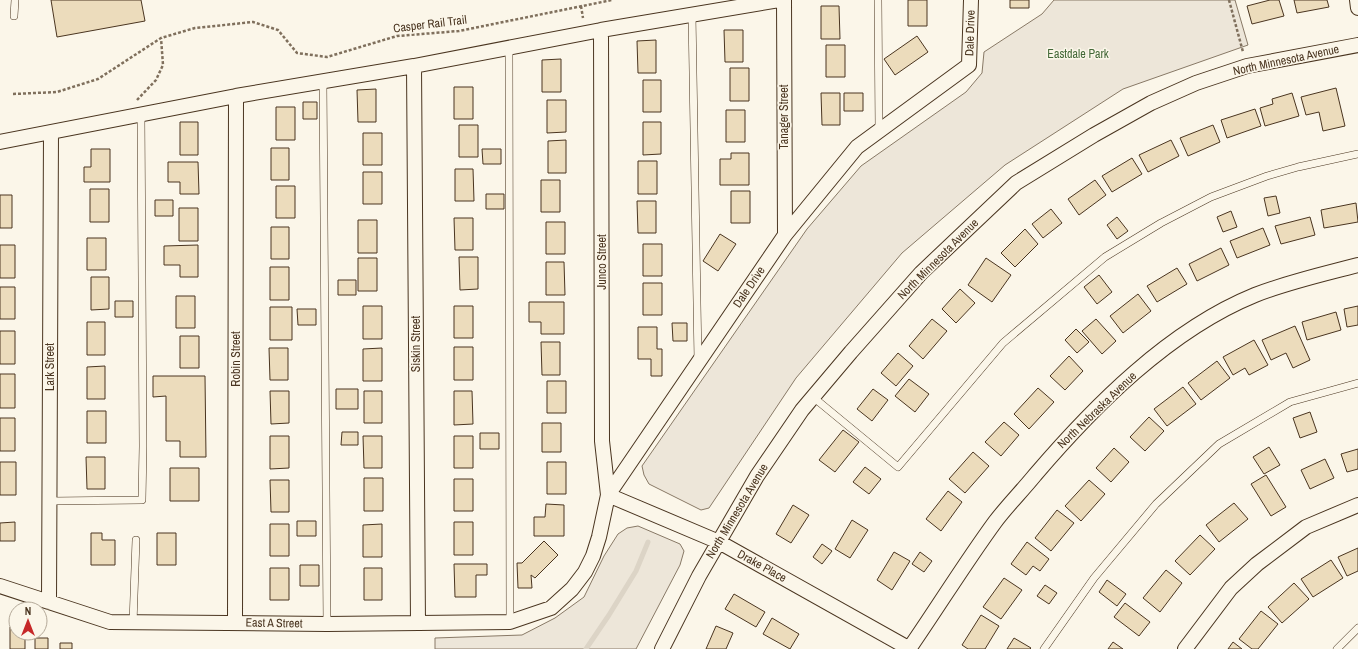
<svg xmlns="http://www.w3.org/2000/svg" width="1358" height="649" font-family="'Archivo Narrow',sans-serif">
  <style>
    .green { fill: #ede6d9; stroke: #887966 }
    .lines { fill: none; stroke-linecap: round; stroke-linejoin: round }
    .stream { stroke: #dcd4c6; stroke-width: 5 }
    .building { fill: #ecdcbc; stroke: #4a3520 }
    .lane-casing { stroke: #4a3520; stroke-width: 8 }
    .street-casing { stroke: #4a3520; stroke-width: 16 }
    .path { stroke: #7f6f5c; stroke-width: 2.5; stroke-dasharray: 3 2; stroke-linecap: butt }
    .lane { stroke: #fbf6e9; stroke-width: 7 }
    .street { stroke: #fbf6e9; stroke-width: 14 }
    .labels { text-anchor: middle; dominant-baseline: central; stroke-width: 3; stroke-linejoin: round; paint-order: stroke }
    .street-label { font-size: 12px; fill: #4a3520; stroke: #fbf6e9 }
    .park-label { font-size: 12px; fill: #436837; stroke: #fbf6e9 }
  </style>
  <rect width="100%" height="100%" fill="#fbf6e9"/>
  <path class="green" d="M1054,0H1235L1248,45L1123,89L1005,165L902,253L796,378L709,508L701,510L649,484L644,475L642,466L807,229L861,166L966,92L982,73L984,52L1042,14Z
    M638,526L680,544L684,551L680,565L636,649H435V638L522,635L555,618L584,597L604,556L618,534L627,528Z"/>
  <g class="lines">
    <path class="stream" d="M586,649L609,615L636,571L648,542"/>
  </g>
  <path class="building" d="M51,0H141L145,21L57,37Z
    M908,0H927V26H908Z
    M1010,0H1029V8H1010Z
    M1270,0H1279L1284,16L1252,24L1247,6Z
    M1294,0H1327L1329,7L1297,13Z
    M821,6H839L840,39H821Z
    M724,30H743V62H725Z
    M917,36L928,52L895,75L884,59Z
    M656,40V73H638L637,41Z
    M826,45H845V77H826Z
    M561,59V92H542V60Z
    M730,68H749V101H730Z
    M643,80H661V112H643Z
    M454,87H473V119H454Z
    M1336,88L1345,126L1323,131L1319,112L1306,115L1301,97Z
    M376,89V122H358L357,90Z
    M821,93H840V125H822Z
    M844,93H863V111H844Z
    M1292,93L1299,116L1265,126L1260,108L1273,104L1272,99Z
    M547,100H566V132L547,133Z
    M303,102H317V119H303Z
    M276,107H295V140H276Z
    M1255,109L1261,126L1227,138L1221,120Z
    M726,110H745V142H726Z
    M180,122H198V155H180Z
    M643,122H661V154L643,155Z
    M459,125H478V157H459Z
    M1213,125L1220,142L1188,156L1180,138Z
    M363,133H382V165H363Z
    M566,140V173H548V141Z
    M1171,140L1179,156L1148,172L1139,155Z
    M271,148H289V180H271Z
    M91,149H110V182H84V167H91Z
    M482,149H501V164H483Z
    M731,153H749V185H720V159H731Z
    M1132,158L1142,174L1112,192L1102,176Z
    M638,161H657V194H638Z
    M168,162H198L199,194H180V182H168Z
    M455,169H473L474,201H455Z
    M363,172H382V204H363Z
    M541,180H560V212H541Z
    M1095,180L1106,195L1079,215L1068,199Z
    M276,186H295V218H276Z
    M90,189H109V222H90Z
    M731,191H750V223H731Z
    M486,194H504V209H486Z
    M0,195H12V228H0Z
    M1276,196L1280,213L1268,216L1264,198Z
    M155,200H173V216H155Z
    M637,201H656V233H638Z
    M1356,203L1358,222L1324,228L1321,210Z
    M179,208H198V241H179Z
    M1051,209L1062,223L1043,238L1032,224Z
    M1231,211L1237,227L1223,232L1217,217Z
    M1117,217L1128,231L1117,239L1107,225Z
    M1310,217L1315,235L1281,244L1275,226Z
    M454,218H473V250H455Z
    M358,220H377V253H358Z
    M546,222H565V254H546Z
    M271,227H289V259H271Z
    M1263,228L1270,245L1237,258L1230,241Z
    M1025,229L1038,244L1015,267L1001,253Z
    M720,234L736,244L718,271L703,261Z
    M87,238H106V270H87Z
    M643,244H662V276H643Z
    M0,245H15V278H0Z
    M198,245V277H180V265H164V246Z
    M1221,248L1229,265L1197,281L1189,264Z
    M459,257H478V289L460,290Z
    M358,258H377V291H358Z
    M986,258L1011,275L992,302L968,285Z
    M546,262H564L565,295H546Z
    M270,267H289V300H270Z
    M1177,268L1187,284L1157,302L1147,286Z
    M1099,275L1112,292L1097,304L1084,287Z
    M91,277H109V309L91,310Z
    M338,280H356V295H338Z
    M643,283H662V315H643Z
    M0,287H15V319H0Z
    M960,289L975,303L956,323L942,309Z
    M1138,294L1151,311L1123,333L1110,316Z
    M176,296H195V328H176Z
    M115,301H133V317H115Z
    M529,302H564V334H541V322H529Z
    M363,306H382V339H363Z
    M454,306H473V338H454Z
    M1358,306V325L1347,327L1344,309Z
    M270,307H292V340H270Z
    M297,309H316V325H298Z
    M1336,312L1341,330L1307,340L1302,322Z
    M932,319L947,331L923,359L909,346Z
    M1096,319L1116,341L1102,354L1082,331Z
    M87,322H105V355H87Z
    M672,323H687V341H673Z
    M1295,326L1310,360L1293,368L1286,353L1271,360L1262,340Z
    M638,327H657V349H662V376H651V359H638Z
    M1076,329L1089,342L1077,353L1065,340Z
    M0,331H15V364H0Z
    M180,336H199V368H180Z
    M1254,340L1268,365L1249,375L1245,368L1233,375L1223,357Z
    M541,342H560V375H542Z
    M454,347H473V380H454Z
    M269,348H288V380H270Z
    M382,348V381H363V349Z
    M898,353L913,366L896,386L881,373Z
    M1069,356L1083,371L1065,390L1050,376Z
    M1217,361L1230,378L1201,400L1188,383Z
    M105,366V399H87V367Z
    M0,374H15V408H0Z
    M153,376H205L206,457H180V441H166V396L153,397Z
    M909,379L929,394L915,412L895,396Z
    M547,381H566V413H547Z
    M1183,387L1196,404L1167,426L1154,409Z
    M1038,388L1054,402L1029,429L1014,414Z
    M336,389H358V409H336Z
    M873,389L888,400L872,421L857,409Z
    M270,391H289V423L271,424Z
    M364,391H382V423H364Z
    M454,391H472L473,424L454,425Z
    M87,411H106V443H87Z
    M1310,412L1317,432L1300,438L1293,418Z
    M1149,417L1164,431L1145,451L1130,437Z
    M0,418H15V451H0Z
    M1004,422L1019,435L1001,456L985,442Z
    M542,423H561V452H542Z
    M843,430L859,442L835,472L819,460Z
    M342,432H358V445H341Z
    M480,433H499V449H480Z
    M270,436H289V468L270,469Z
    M363,436H382V468H364Z
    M454,436H473V468H454Z
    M1269,447L1280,465L1264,474L1253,457Z
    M1114,448L1129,462L1111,482L1096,468Z
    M1358,449V469L1347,472L1341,454Z
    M973,452L989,466L965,493L949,479Z
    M86,457H105V489H87Z
    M1325,459L1334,478L1310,489L1301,470Z
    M0,462H16V495H0Z
    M547,462H566V494H547Z
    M865,467L881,479L869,494L853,482Z
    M170,468H199V501H170Z
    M1266,475L1286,507L1271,516L1251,484Z
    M364,478H383V511H364Z
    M454,479H473V511H454Z
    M270,480H289V512H271Z
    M1089,480L1105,494L1081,521L1065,506Z
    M948,491L962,502L941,531L926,519Z
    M1234,503L1248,519L1219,542L1206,525Z
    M546,504L564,505V536H534V517H545Z
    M793,505L809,515L791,543L776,534Z
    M1057,510L1074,523L1051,551L1035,538Z
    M852,520L868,530L850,558L835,549Z
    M297,521H316V536H297Z
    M15,522V541H0V523Z
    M454,522H473V555H454Z
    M270,524H289V556H270Z
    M382,524V557H363V525Z
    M91,533H102V540H115V565H91Z
    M157,533H176V565H157Z
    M1200,535L1215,549L1190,575L1175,561Z
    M544,541L558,555L535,578L531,575L532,588H518L517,563H522Z
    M1027,542L1049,559L1040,571L1033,566L1026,575L1011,564Z
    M822,544L832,551L822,564L813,557Z
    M1358,548V571L1347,576L1338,557Z
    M894,552L910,561L892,590L877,580Z
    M920,552L932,561L924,572L912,564Z
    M1331,560L1343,578L1313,597L1301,579Z
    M454,564H487V575H476V597H455Z
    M300,565H319V586H300Z
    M270,568H289V600H270Z
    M364,568H382V600H364Z
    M1166,570L1182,583L1160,612L1143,598Z
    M1004,578L1022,590L1001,619L983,607Z
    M1107,580L1126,594L1117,606L1099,592Z
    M1294,583L1309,599L1282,623L1268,607Z
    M1045,585L1057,593L1049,604L1037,596Z
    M734,594L765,612L756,627L725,609Z
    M1125,603L1150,622L1139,636L1114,617Z
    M1261,611L1278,624L1258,649H1252L1239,639Z
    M981,615L999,626L985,649H968L962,645Z
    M772,618L799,634L790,649L763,634Z
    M716,626L733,633L726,649H706Z
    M10,627H16V633H25V649H10Z
    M35,638H48V649H35Z
    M1014,638L1031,648L1030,649H1007Z
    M1113,642L1123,649H1108Z
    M1233,642L1242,649H1228Z
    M60,643H72V649H60Z"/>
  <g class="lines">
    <defs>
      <path id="lane" d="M878,0L879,130
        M692,15L698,360
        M14,16L15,0
        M509,48L510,622
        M323,81L327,624
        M813,397L898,467L1003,343L1105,257L1161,223L1211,197L1267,176L1298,167L1358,154
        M50,501L142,500L143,446L141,114
        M133,623L136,540
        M1044,649L1094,578L1156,504L1219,444L1290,402L1358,383
        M1337,649L1358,628"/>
      <path id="street" d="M784,0L785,235
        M1357,0L1358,8
        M601,30L602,441L608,495L719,542L910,649
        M414,66L418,623
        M0,142L236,96L414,66L601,30L779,0
        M0,586L110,622L327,624L510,622L551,608L572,589L585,572L593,556L599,537L608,495L785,235L857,147L969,65L971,0
        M49,602L51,132
        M235,623L236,96
        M662,649L699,576L757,476L802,410L851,352L921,273L1016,183L1094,135L1151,103L1196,83L1247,66L1358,45
        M909,649C938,607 965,563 995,522C1007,506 1022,491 1035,475C1094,406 1169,330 1255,295C1288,282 1324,274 1358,265
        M1185,649L1231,588L1257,564L1306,527L1358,505"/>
    </defs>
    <use href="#lane" class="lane-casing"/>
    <use href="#street" class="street-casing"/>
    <path class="path" d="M1229,0L1243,52
      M581,6L583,18
      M13,94L57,92L98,79L161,38L195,28L253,22L278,30L297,53L327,57L397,36L459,31L612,0
      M137,100L156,80L163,65L161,38"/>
    <use href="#lane" class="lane"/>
    <use href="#street" class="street"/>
  </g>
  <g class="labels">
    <g class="street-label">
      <text transform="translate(430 24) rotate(-7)">Casper Rail Trail</text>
      <text transform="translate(970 33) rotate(-88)">Dale Drive</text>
      <text transform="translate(1286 60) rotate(-12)">North Minnesota Avenue</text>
      <text transform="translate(784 117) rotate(-90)">Tanager Street</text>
      <text transform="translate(938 259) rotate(-45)">North Minnesota Avenue</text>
      <text transform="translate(602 262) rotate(-90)">Junco Street</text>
      <text transform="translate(749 287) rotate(-56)">Dale Drive</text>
      <text transform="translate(416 344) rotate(-90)">Siskin Street</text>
      <text transform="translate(236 359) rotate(-90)">Robin Street</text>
      <text transform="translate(50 367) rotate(-90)">Lark Street</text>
      <text transform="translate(1097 410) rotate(-44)">North Nebraska Avenue</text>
      <text transform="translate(737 511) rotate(-59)">North Minnesota Avenue</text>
      <text transform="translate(762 566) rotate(29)">Drake Place</text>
      <text transform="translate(274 623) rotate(1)">East A Street</text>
    </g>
    <g class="park-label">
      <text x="1078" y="54">Eastdale Park</text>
    </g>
  </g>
  <g transform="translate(28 621)"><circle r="19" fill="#fbf6e9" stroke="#b4a999"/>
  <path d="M0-3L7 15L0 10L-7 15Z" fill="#c62828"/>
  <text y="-6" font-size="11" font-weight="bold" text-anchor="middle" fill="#4a3520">N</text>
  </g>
</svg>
